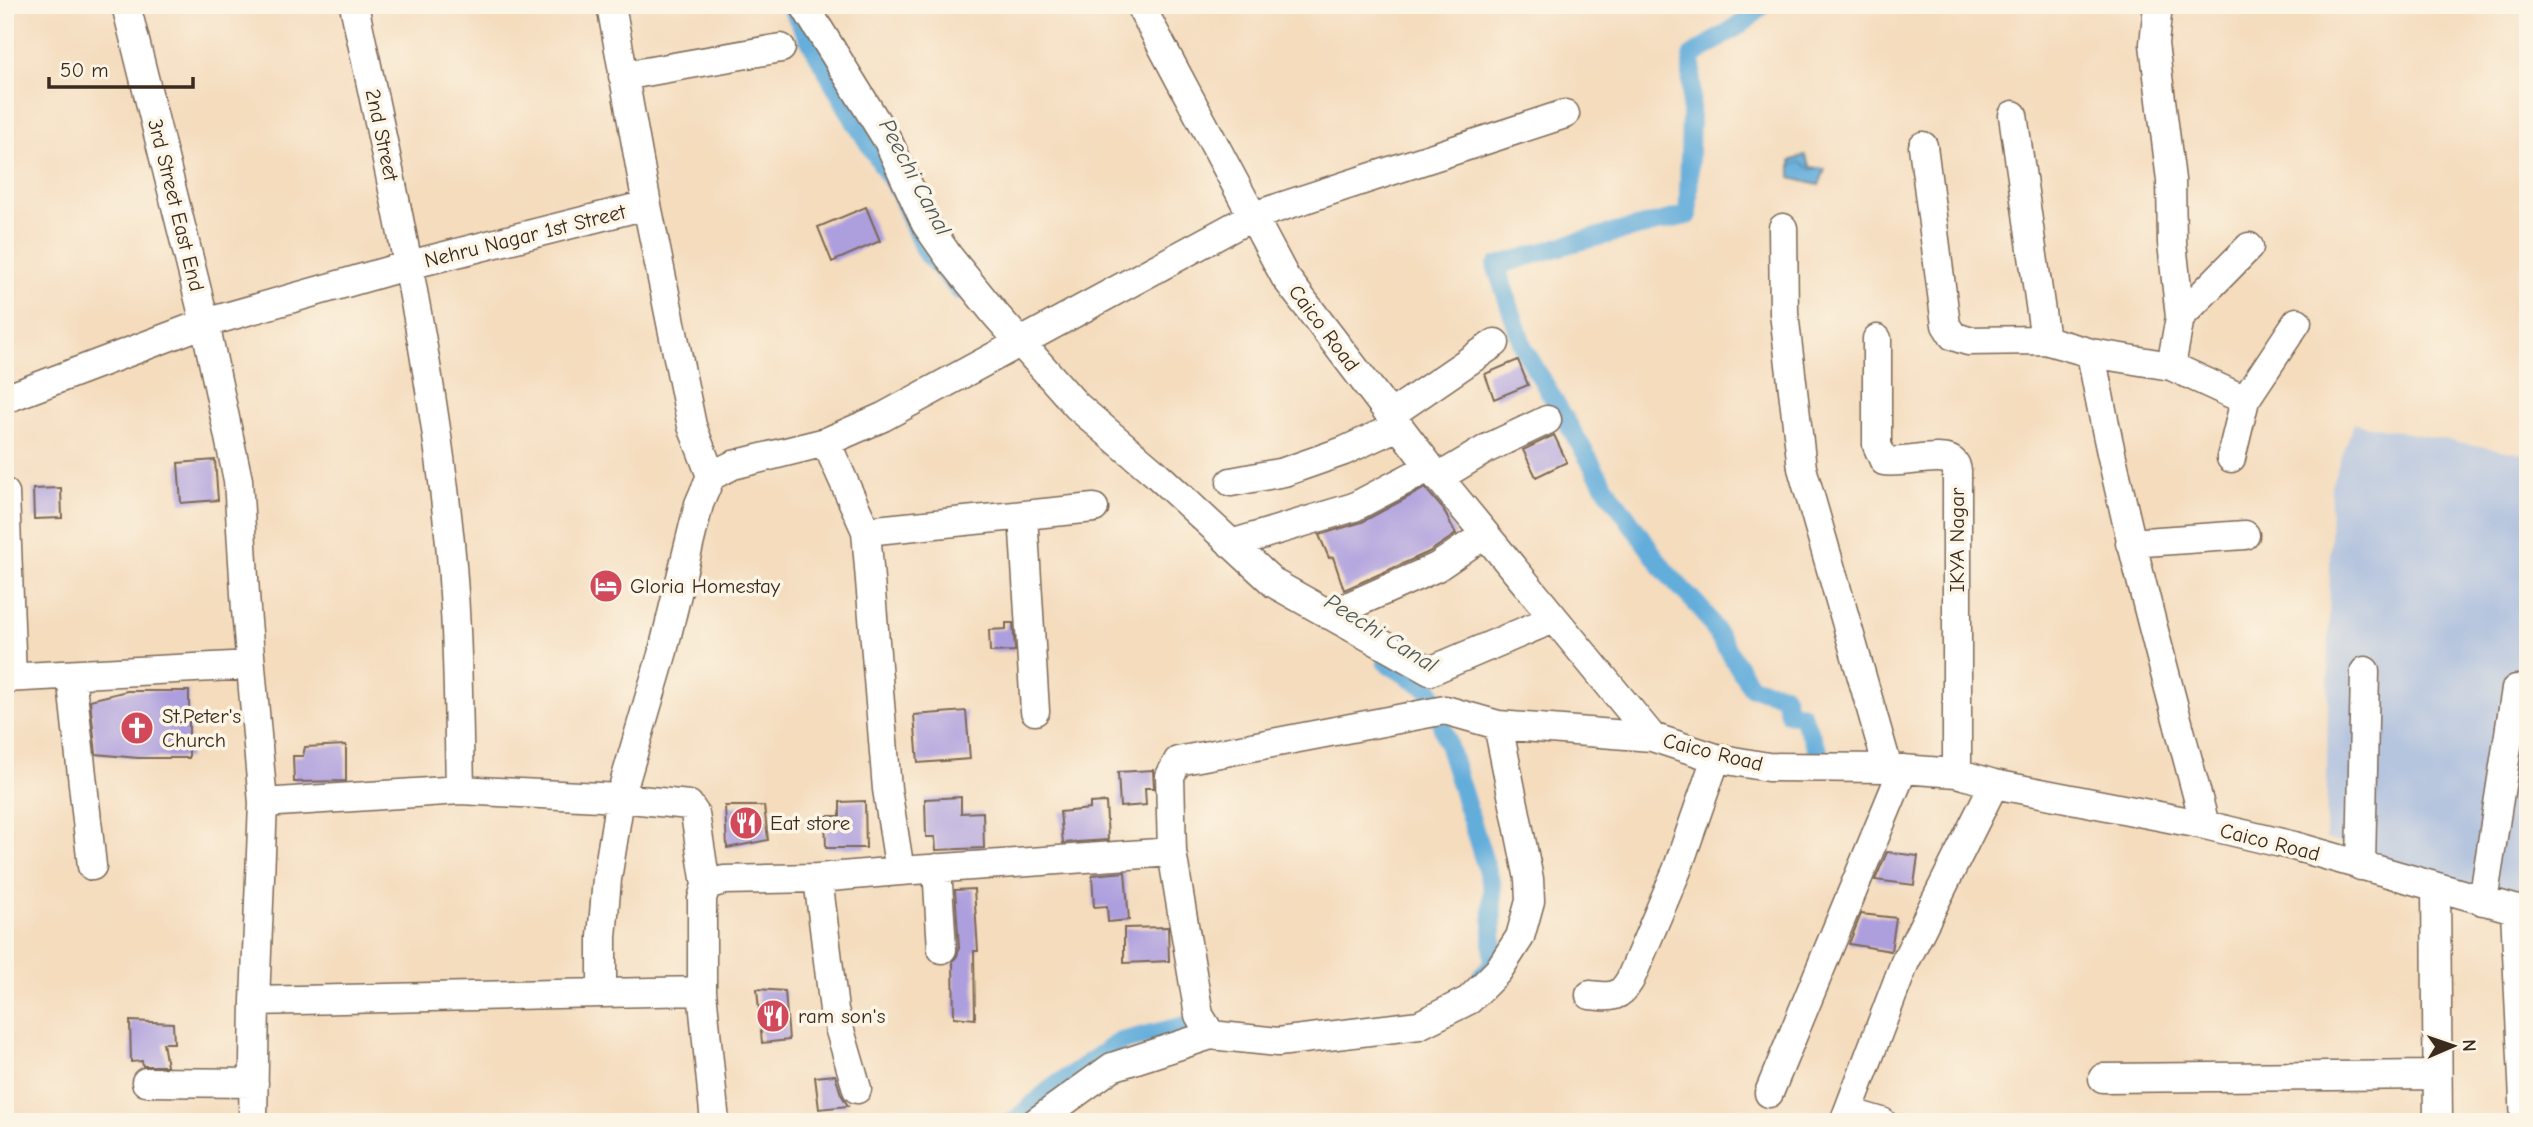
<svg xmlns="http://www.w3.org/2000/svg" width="2533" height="1127" font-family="'Comic Neue',sans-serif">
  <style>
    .industrial { fill: #b6c5de }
    .water { fill: url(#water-waves); stroke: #4f6c7c; stroke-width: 2 }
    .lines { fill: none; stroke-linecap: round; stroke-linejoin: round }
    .canal { stroke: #63addb; stroke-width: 19 }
    .building { fill: #ad9fde }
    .minor-casing { stroke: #7c6856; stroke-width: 31 }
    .minor { stroke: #fff; stroke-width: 28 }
    .labels { text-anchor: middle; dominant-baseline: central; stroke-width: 7; stroke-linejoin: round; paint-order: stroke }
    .street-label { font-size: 21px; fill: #3b2a1e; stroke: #fcf5e5 }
    .poi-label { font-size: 21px; fill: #3b2a1e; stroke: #fcf5e5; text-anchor: start }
    .water-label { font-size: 23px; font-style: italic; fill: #495860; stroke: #fcf5e5 }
  </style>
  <defs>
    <pattern id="water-waves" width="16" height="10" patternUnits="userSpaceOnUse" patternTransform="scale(1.75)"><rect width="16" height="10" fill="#63addb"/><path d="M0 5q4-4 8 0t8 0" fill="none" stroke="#538db1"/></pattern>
  </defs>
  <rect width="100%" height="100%" fill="#fcf5e5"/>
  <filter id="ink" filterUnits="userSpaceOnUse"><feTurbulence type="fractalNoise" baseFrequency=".0143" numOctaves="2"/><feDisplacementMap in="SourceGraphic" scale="14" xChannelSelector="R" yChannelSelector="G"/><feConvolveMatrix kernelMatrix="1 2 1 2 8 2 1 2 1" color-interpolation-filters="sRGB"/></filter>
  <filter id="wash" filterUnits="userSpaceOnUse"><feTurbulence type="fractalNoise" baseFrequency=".00686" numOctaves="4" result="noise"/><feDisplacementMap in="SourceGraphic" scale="28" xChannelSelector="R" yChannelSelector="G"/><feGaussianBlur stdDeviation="1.57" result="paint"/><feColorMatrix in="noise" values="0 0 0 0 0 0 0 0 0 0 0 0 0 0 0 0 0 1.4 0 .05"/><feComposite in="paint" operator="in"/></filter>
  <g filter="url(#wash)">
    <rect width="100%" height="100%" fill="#f4dcbd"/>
    <path class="industrial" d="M2354,423L2528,455V905L2326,839L2331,485Z"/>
    <path class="water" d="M1805,155L1811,167L1825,169L1819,185L1791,178V161Z"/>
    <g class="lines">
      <path class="canal" d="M790,5L858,127L900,193L924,250L960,291
        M1762,5L1747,20L1692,56L1688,215L1572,243L1496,266L1524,349L1602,482L1665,571L1703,611L1751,687L1784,695L1789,714H1801L1820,755
        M1386,662L1431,691L1492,886L1493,965L1482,975
        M1013,1122L1053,1087L1119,1042L1187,1025L1214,1026"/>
    </g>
    <g id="blocks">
      <path class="building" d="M866,207L880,241L832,262L818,227Z
        M1518,360L1528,385L1494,399L1485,374Z
        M1554,435L1567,462L1536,477L1523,450Z
        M215,460L218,500L181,503L178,463Z
        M61,488L62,518L34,519L33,489Z
        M1425,488L1443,509L1456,534L1429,552L1344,590L1333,557L1329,558L1319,535L1362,522Z
        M1006,623H1013L1015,651L990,652L989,630L1006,629Z
        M127,691H189V758H138L96,754L90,700Z
        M966,711L970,759L918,763L914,715Z
        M346,745V781L294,782L293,756H303L305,747Z
        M1153,770L1154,788H1145L1146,805L1120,807L1118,772Z
        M961,797V813L983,812L984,848L936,850L935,837H926L925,799Z
        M865,801L866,848H826L825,816H840V802Z
        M1106,802L1108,840L1063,843L1060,812L1090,809V803Z
        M725,806H764L768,840L727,848Z
        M1887,852L1918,856L1914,885L1875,880Z
        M1125,872L1129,920L1108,922L1107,906L1094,907L1092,875Z
        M974,889L978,951H974L975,1019L954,1017L953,961L957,956L959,948L955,890Z
        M1861,914L1896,918L1891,951L1849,944Z
        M1168,927L1169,961L1124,963V928Z
        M757,989L785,991L789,1040L762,1043Z
        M130,1021L173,1023L174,1043H163L167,1066H143L142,1061L131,1062Z
        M835,1075L841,1094L848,1106L819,1109L815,1077Z"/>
    </g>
  </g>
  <g filter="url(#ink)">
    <use href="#blocks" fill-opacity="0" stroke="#7c6856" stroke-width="2"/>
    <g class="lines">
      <defs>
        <path id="minor" d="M126,5L205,323L238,480L246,610L263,803L255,1001L253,1122
          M354,5C390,174 428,343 447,515C458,606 458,698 460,790L620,798L663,651L699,504L711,476L692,426L647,205
          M804,5L888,141L926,224L949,257L996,315L1077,406L1154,472L1275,584L1430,671L1553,619
          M1140,5L1285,277L1430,467L1652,737L1716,758L1768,767L1888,768L1957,773L1994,784L2205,825L2294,846L2528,913
          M2158,5L2154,44L2171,180L2172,243L2180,317
          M623,76L781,48
          M2013,115L2045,340L2091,353C2120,513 2164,668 2205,825
          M1923,146L1946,325L1953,336L1968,341L2045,340
          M1783,228L1784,313L1802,468L1888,768
          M1877,339V445L1884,461C1900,464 1942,453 1952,461C1956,464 1956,466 1957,471V773
          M2091,353L2171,366L2245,400L2297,322
          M2171,366L2180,317L2249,247
          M5,399L205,323L409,265L647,205L611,5
          M1390,415L1495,343
          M826,442L866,531
          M2231,458L2245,400
          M711,476L733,465L826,442L883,417L1253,216L1565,114
          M1438,478L1488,448L1547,420
          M1231,482L1284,472L1344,451L1398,426
          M5,493L12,678
          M1094,508L866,531L887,789L900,871L1172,852
          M1023,515L1035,711
          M2130,543L2245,535
          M1231,544L1354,507L1430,467
          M1329,615L1437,567L1484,535
          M71,675L92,866
          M5,678L251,665
          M263,803L460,790
          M2361,866L2365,671
          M937,868L942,949
          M818,878L834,1010L857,1089
          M706,885L695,814L689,805L620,798L607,879L602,937V993L702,991L715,1122
          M2436,889L2438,1122
          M2483,901L2516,689
          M2515,910L2525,1122
          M702,991V899L706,885L724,880L818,878L900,871
          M1590,995C1611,997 1619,999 1630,980L1677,870L1716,758
          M255,1001L602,993
          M1211,1035L1199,1015L1172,852L1170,776L1178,761L1445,710L1498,725L1652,737
          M2103,1078L2437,1075
          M146,1082L254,1083
          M1769,1093L1903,769
          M1848,1112L1882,1122
          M1036,1122L1112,1067L1211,1035L1278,1042L1419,1025L1469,1000L1498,971L1520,937L1530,901L1529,879L1498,725
          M1844,1122L1905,962L1994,784"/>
      </defs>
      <use href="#minor" class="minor-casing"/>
      <use href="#minor" class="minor"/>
    </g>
  </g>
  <defs>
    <symbol id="hotel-disc" viewBox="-11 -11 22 22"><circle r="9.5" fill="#d1495b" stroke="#fcf5e5"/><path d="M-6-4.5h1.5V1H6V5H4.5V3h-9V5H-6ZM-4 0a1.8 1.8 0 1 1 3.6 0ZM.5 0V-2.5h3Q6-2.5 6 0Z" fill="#fff"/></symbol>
    <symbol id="church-disc" viewBox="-11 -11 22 22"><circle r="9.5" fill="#d1495b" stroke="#fcf5e5"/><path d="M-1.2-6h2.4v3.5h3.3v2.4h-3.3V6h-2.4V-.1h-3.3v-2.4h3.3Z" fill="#fff"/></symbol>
    <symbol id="restaurant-disc" viewBox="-11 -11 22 22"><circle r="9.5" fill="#d1495b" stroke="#fcf5e5"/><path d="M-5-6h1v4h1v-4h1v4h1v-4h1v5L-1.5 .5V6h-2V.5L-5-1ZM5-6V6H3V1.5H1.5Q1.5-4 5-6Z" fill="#fff"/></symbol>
  </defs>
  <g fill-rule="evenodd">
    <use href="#hotel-disc" x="587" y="567" width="38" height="38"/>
    <use href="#church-disc" x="118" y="709" width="38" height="38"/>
    <use href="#restaurant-disc" x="727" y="804" width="38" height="38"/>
    <use href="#restaurant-disc" x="754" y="997" width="38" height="38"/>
  </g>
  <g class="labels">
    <g class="street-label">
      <text transform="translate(382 135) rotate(78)">2nd Street</text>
      <text transform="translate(176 205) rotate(76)">3rd Street East End</text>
      <text transform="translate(525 236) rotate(-14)">Nehru Nagar 1st Street</text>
      <text transform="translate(1324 328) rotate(53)">Caico Road</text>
      <text transform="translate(1957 540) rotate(-90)">IKYA Nagar</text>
      <text transform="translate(1713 752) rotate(14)">Caico Road</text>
      <text transform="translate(2270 842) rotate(14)">Caico Road</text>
    </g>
    <g class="poi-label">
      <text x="630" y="586">Gloria Homestay</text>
      <text x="162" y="716">St.Peter's<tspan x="162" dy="24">Church</tspan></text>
      <text x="770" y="823">Eat store</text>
      <text x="798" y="1016">ram son's</text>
    </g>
    <g class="water-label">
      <text transform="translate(915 177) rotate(62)">Peechi Canal</text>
      <text transform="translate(1381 633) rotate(32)">Peechi Canal</text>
    </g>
  </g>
  <rect width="2533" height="1127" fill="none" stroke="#fcf5e5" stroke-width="28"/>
  <g transform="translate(2453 1046) rotate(88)" stroke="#fcf5e5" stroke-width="5" paint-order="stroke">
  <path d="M0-5L12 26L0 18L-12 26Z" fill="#3b2a1e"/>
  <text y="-10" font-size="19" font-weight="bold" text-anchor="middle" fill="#3b2a1e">N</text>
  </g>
  <path d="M49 77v10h144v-10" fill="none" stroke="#3b2a1e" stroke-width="3.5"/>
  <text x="60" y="77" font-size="21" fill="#3b2a1e" stroke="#fcf5e5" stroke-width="5" paint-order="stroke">50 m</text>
</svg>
